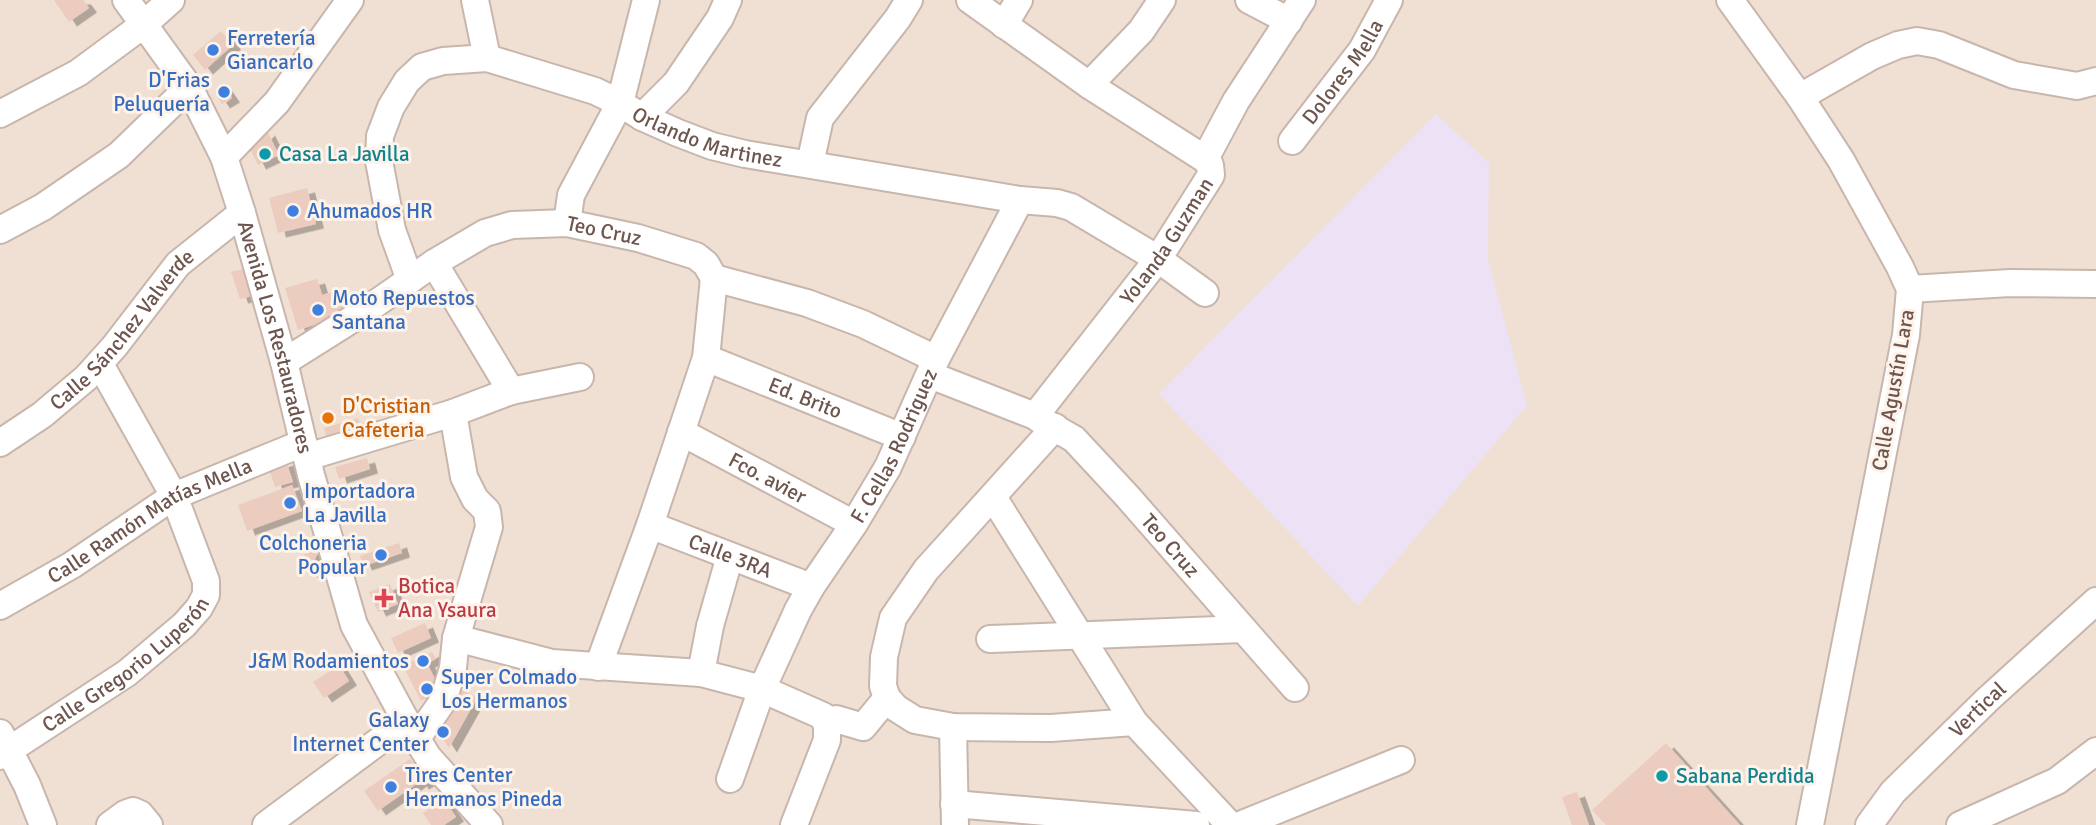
<svg xmlns="http://www.w3.org/2000/svg" width="2096" height="825" font-family="Signika,sans-serif">
  <style>
    .residential { fill: #f0e0d3 }
    .education { fill: #ece1f5 }
    .building { fill: #ebccbf; filter: url(#shadow) }
    .lines { fill: none; stroke-linecap: round; stroke-linejoin: round }
    .minor-casing { stroke: #c8b6ac; stroke-width: 30 }
    .minor { stroke: #fff; stroke-width: 26 }
    .shop-dot { fill: #3f7fe0; stroke: #fdf3ea; stroke-width: 2.5 }
    .culture-dot { fill: #0f9aa8; stroke: #fdf3ea; stroke-width: 2.5 }
    .food-dot { fill: #e8710a; stroke: #fdf3ea; stroke-width: 2.5 }
    .health-dot { fill: #e0444e; stroke: #fdf3ea; stroke-width: 2.5 }
    .labels { text-anchor: middle; dominant-baseline: central; stroke-width: 6; stroke-linejoin: round; paint-order: stroke }
    .shop-label { font-size: 21px; fill: #366cbe; stroke: #fdf3ea; text-anchor: start }
    .street-label { font-size: 21px; fill: #6e554d; stroke: #fdf3ea }
    .culture-label { font-size: 21px; fill: #0d838f; stroke: #fdf3ea; text-anchor: start }
    .food-label { font-size: 21px; fill: #c56008; stroke: #fdf3ea; text-anchor: start }
    .health-label { font-size: 21px; fill: #be3a42; stroke: #fdf3ea; text-anchor: start }
  </style>
  <defs>
    <filter id="shadow"><feDropShadow dx="8" dy="4.5" stdDeviation="0" flood-color="#0004"/></filter>
  </defs>
  <rect width="100%" height="100%" fill="#f9efe4"/>
  <path class="residential" d="M0,0H2096V825H0Z"/>
  <path class="education" d="M1436,114L1489,163L1488,260L1527,405L1358,606L1159,394Z"/>
  <path class="building" d="M54,0H83L89,8L69,22Z
    M221,31L233,45L205,70L193,55Z
    M223,85L232,98L222,104L218,98L222,95L218,88Z
    M267,131L279,155L258,165L250,149Z
    M307,188L316,224L278,233L269,198Z
    M243,269L252,296L240,299L231,272Z
    M317,279L322,295L339,290L346,315L298,330L285,288Z
    M358,418L363,433L328,443L324,428Z
    M367,458L370,469L339,479L335,467Z
    M286,461L293,482L275,487L268,466Z
    M292,485L302,511L247,531L238,505Z
    M317,543L320,546L310,573L297,562Z
    M399,543L402,553L364,566L360,556Z
    M390,584L398,604L378,612L369,592Z
    M425,623L431,638L398,653L391,638Z
    M432,652L436,659L427,663L441,691L421,701L403,666Z
    M339,665L349,681L324,698L313,682Z
    M462,690L477,698L449,748L439,733Z
    M1666,743L1740,825H1606L1592,810Z
    M410,759L426,782L421,785L419,782L378,811L364,791Z
    M1577,792L1589,825H1572L1562,797Z
    M444,799L456,817L444,825H431L423,813Z"/>
  <g class="lines">
    <defs>
      <g id="minor">
        <path id="s1" d="M126,0L189,87L224,157L242,213L284,362L311,475L354,625L406,721L428,757L489,825"/>
        <path d="M475,0L487,58"/>
        <path d="M1249,0L1289,21"/>
        <path d="M1730,0L1800,97L1841,160L1900,267L1910,289L1906,335L1810,825"/>
        <path d="M1004,25L1019,0"/>
        <path d="M1089,85L1141,31L1162,0"/>
        <path d="M1800,97L1872,56L1898,45L1917,41L1939,45L2014,75L2077,86L2096,81"/>
        <path d="M0,114L78,73L143,25L171,0"/>
        <path d="M642,117L676,83L720,18L728,0"/>
        <path id="s2" d="M1292,141L1362,50L1389,0"/>
        <path d="M224,157L277,102L350,0"/>
        <path d="M1205,159L1236,101L1302,0"/>
        <path d="M810,164L820,118L898,18L909,0"/>
        <path d="M567,223L571,195L620,103L646,0"/>
        <path d="M0,230L43,207L119,155L189,87"/>
        <path d="M434,263L511,391"/>
        <path id="s3" d="M410,280L392,230L379,161L380,136L391,107L407,81L422,67L443,61L487,58L595,91L620,103L642,117L678,133L712,146L745,154L1020,200L1057,203L1071,207L1158,259L1205,293"/>
        <path d="M1910,289L2010,283L2096,284"/>
        <path id="s4" d="M706,358L902,437"/>
        <path id="s5" d="M284,362L365,311L434,263L485,233L512,225L567,223L638,238L696,256L706,264L714,278L807,303L863,324L936,359"/>
        <path id="s6" d="M930,375L1035,416L1158,259L1211,175L1210,165L1205,159L1089,85L970,0"/>
        <path id="s7" d="M1039,419L1074,439L1127,496L1295,688"/>
        <path d="M1055,427L926,570L893,618L884,657L883,686L887,698L896,708L915,720L953,727L1051,728L1134,722"/>
        <path id="s8" d="M681,432L854,524"/>
        <path id="s9" d="M0,443L42,415L86,378L114,347L178,264L242,213"/>
        <path d="M307,457L453,413L511,391L580,377"/>
        <path d="M993,497L1134,722L1230,825"/>
        <path id="s10" d="M650,525L811,587"/>
        <path id="s11" d="M0,606L72,565L174,496L303,443"/>
        <path d="M456,638L552,663L701,673L762,689L823,716L827,726V740L794,825"/>
        <path d="M990,639L1243,629"/>
        <path d="M598,667L650,525L706,358L714,278"/>
        <path d="M701,673L710,626L730,556"/>
        <path d="M827,726L836,719L863,727L887,698"/>
        <path d="M953,727L955,825"/>
        <path d="M0,733L27,785L43,825"/>
        <path d="M417,738L443,701L453,668L456,638L489,527L487,511L475,499L464,477L453,413"/>
        <path id="s12" d="M0,756L127,673L184,625L199,608L206,595V581L174,496L100,364"/>
        <path id="s13" d="M730,779L762,689L798,610L811,587L854,524L888,467L936,359L1020,200"/>
        <path d="M954,804L1196,825"/>
        <path d="M110,825L125,814L133,811L140,814L149,825"/>
        <path d="M266,825L406,721"/>
        <path d="M1240,825L1401,760"/>
        <path id="s14" d="M1869,825L1893,792L1987,700L2096,601"/>
        <path d="M1960,825L2057,781L2096,751"/>
      </g>
    </defs>
    <use href="#minor" class="minor-casing"/>
    <use href="#minor" class="minor"/>
  </g>
  <g class="shop-dot">
    <circle cx="213" cy="50" r="7"/>
    <circle cx="224" cy="92" r="7"/>
    <circle cx="293" cy="211" r="7"/>
    <circle cx="318" cy="310" r="7"/>
    <circle cx="290" cy="503" r="7"/>
    <circle cx="381" cy="555" r="7"/>
    <circle cx="423" cy="661" r="7"/>
    <circle cx="427" cy="689" r="7"/>
    <circle cx="443" cy="732" r="7"/>
    <circle cx="391" cy="787" r="7"/>
  </g>
  <g class="culture-dot">
    <circle cx="265" cy="154" r="7"/>
    <circle cx="1662" cy="776" r="7"/>
  </g>
  <circle class="food-dot" cx="328" cy="418" r="7"/>
  <path class="health-dot" d="M380.5 587.5h7v7h7v7h-7v7h-7v-7h-7v-7h7z"/>
  <g class="labels">
    <g class="shop-label">
      <text x="227" y="38">Ferretería<tspan x="227" dy="24">Giancarlo</tspan></text>
      <text x="210" y="80" text-anchor="end">D'Frias<tspan x="210" dy="24">Peluquería</tspan></text>
      <text x="307" y="211">Ahumados HR</text>
      <text x="332" y="298">Moto Repuestos<tspan x="332" dy="24">Santana</tspan></text>
      <text x="304" y="491">Importadora<tspan x="304" dy="24">La Javilla</tspan></text>
      <text x="367" y="543" text-anchor="end">Colchoneria<tspan x="367" dy="24">Popular</tspan></text>
      <text x="409" y="661" text-anchor="end">J&amp;M Rodamientos</text>
      <text x="441" y="677">Super Colmado<tspan x="441" dy="24">Los Hermanos</tspan></text>
      <text x="429" y="720" text-anchor="end">Galaxy<tspan x="429" dy="24">Internet Center</tspan></text>
      <text x="405" y="775">Tires Center<tspan x="405" dy="24">Hermanos Pineda</tspan></text>
    </g>
    <g class="street-label">
      <text stroke="none"><textPath href="#s2" startOffset="86">Dolores Mella</textPath></text>
      <text stroke="none"><textPath href="#s3" startOffset="532">Orlando Martinez</textPath></text>
      <text stroke="none"><textPath href="#s5" startOffset="360">Teo Cruz</textPath></text>
      <text stroke="none"><textPath href="#s6" startOffset="332">Yolanda Guzman</textPath></text>
      <text stroke="none"><textPath href="#s9" startOffset="168">Calle Sánchez Valverde</textPath></text>
      <text stroke="none"><textPath href="#s1" startOffset="373">Avenida Los Restauradores</textPath></text>
      <text transform="translate(1893 390) rotate(-80)">Calle Agustín Lara</text>
      <text stroke="none"><textPath href="#s4" startOffset="107">Ed. Brito</textPath></text>
      <text stroke="none"><textPath href="#s13" startOffset="373">F. Cellas Rodriguez</textPath></text>
      <text stroke="none"><textPath href="#s8" startOffset="98">Fco. avier</textPath></text>
      <text stroke="none"><textPath href="#s11" startOffset="173">Calle Ramón Matías Mella</textPath></text>
      <text stroke="none"><textPath href="#s7" startOffset="184">Teo Cruz</textPath></text>
      <text stroke="none"><textPath href="#s10" startOffset="86">Calle 3RA</textPath></text>
      <text stroke="none"><textPath href="#s12" startOffset="156">Calle Gregorio Luperón</textPath></text>
      <text stroke="none"><textPath href="#s14" startOffset="159">Vertical</textPath></text>
    </g>
    <g class="culture-label">
      <text x="279" y="154">Casa La Javilla</text>
      <text x="1676" y="776">Sabana Perdida</text>
    </g>
    <g class="food-label">
      <text x="342" y="406">D'Cristian<tspan x="342" dy="24">Cafeteria</tspan></text>
    </g>
    <g class="health-label">
      <text x="398" y="586">Botica<tspan x="398" dy="24">Ana Ysaura</tspan></text>
    </g>
  </g>
</svg>
